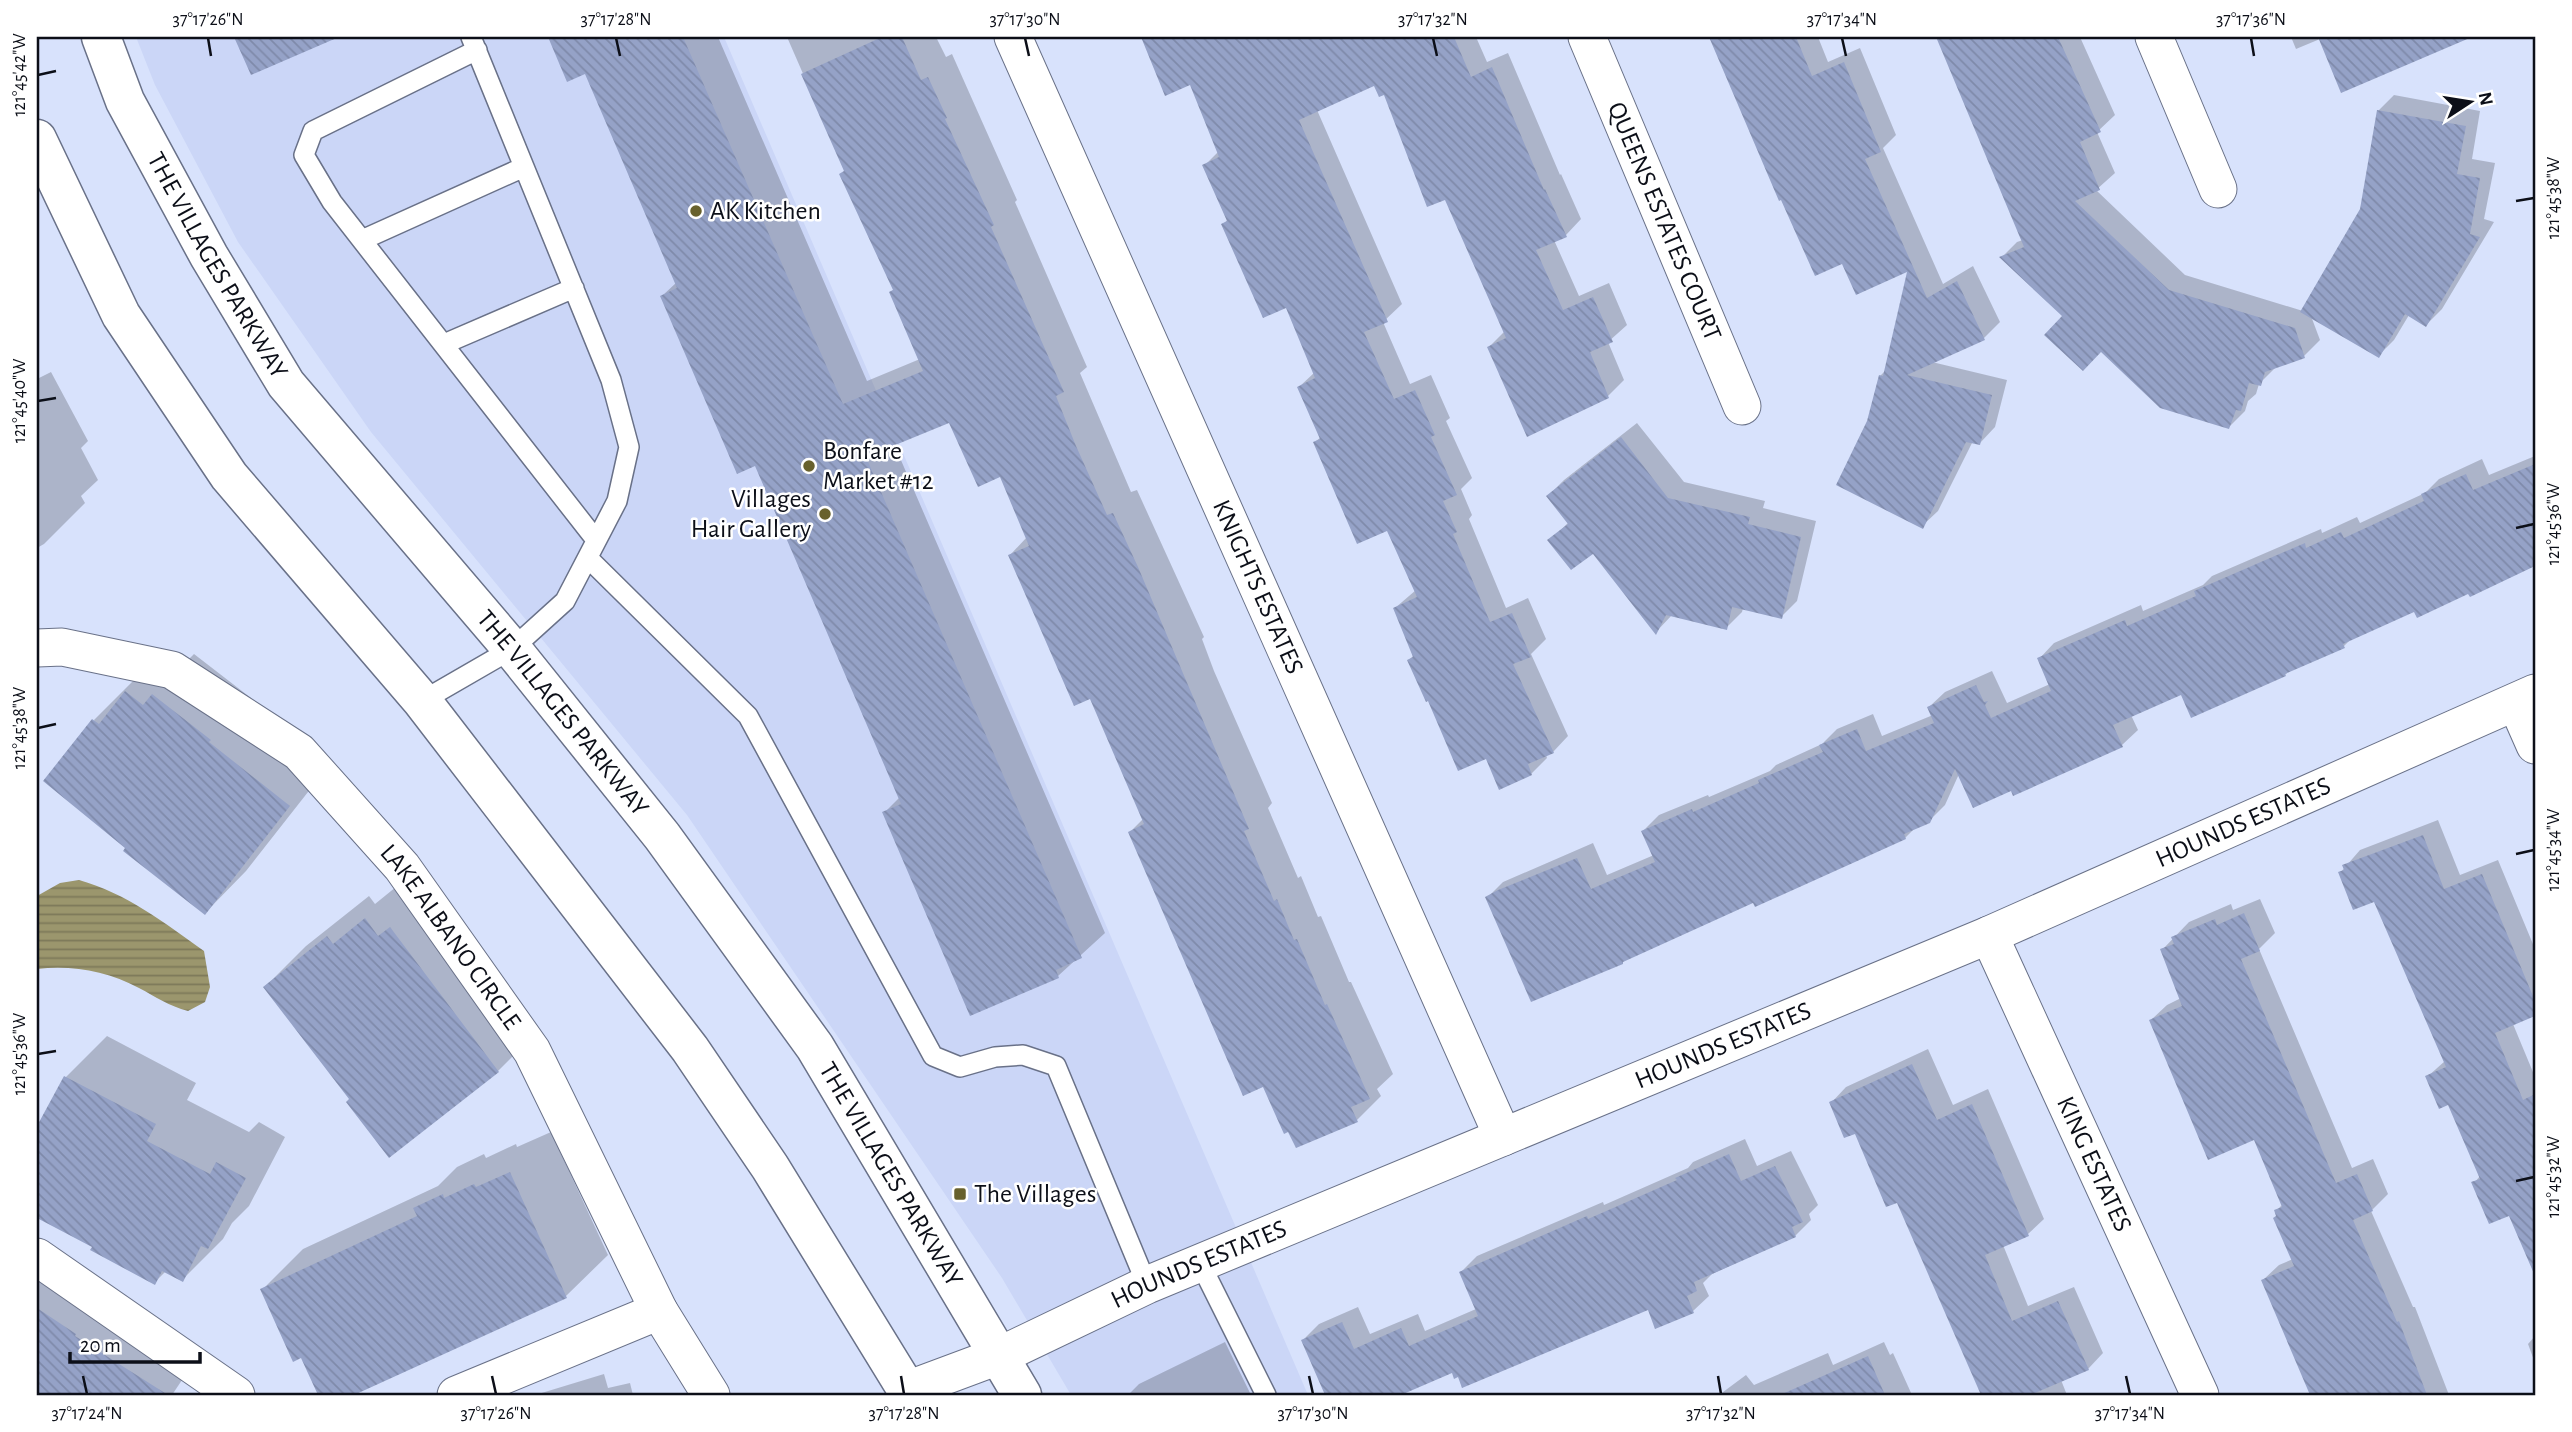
<svg xmlns="http://www.w3.org/2000/svg" width="2572" height="1432" font-family="'Alegreya Sans',sans-serif">
  <style>
    .built { fill: #cbd6f7 }
    .water { fill: url(#water-rules) }
    .shadow { fill: #0003 }
    .building { fill: url(#building-back-hatch) }
    .lines { fill: none; stroke-linecap: round; stroke-linejoin: round }
    .lane-casing { stroke: #697188; stroke-width: 22 }
    .street-casing { stroke: #697188; stroke-width: 39 }
    .secondary-casing { stroke: #697188; stroke-width: 41 }
    .lane { stroke: #fff; stroke-width: 19 }
    .street { stroke: #fff; stroke-width: 37 }
    .secondary { stroke: #fff; stroke-width: 38 }
    .ticks { fill: none; stroke: #0c0f18; stroke-width: 2.5 }
    .poi-dot { fill: #68612d; stroke: #fff; stroke-width: 2.5 }
    .labels { text-anchor: middle; dominant-baseline: central; stroke-width: 5; stroke-linejoin: round; paint-order: stroke }
    .poi-label { font-size: 26px; fill: #0c0f18; stroke: #fff; text-anchor: start }
    .street-label { font-size: 26px; fill: #0c0f18; stroke: #fff }
    .neatline { fill: none; stroke: #0c0f18; stroke-width: 2.5 }
    .ticks-label { font-size: 18px; text-anchor: middle; fill: #0c0f18 }
  </style>
  <defs>
    <pattern id="water-rules" width="6" height="5" patternUnits="userSpaceOnUse" patternTransform="scale(1.75)"><rect width="6" height="5" fill="#9b966d"/><path d="M0 2.5h6" fill="none" stroke="#7d7959"/></pattern>
    <pattern id="building-back-hatch" width="6" height="6" patternUnits="userSpaceOnUse" patternTransform="scale(1.75)"><rect width="6" height="6" fill="#95a2c7"/><path d="M-1 5l2 2M0 0l6 6M5-1l2 2" fill="none" stroke="#7f8aaa"/></pattern>
  </defs>
  <rect width="100%" height="100%" fill="#d8e2fc"/>
  <path class="built" d="M136,37H724L1308,1395H1071L1002,1278L687,815L371,432L238,242L155,85Z"/>
  <path class="water" d="M79,880C126,893 165,923 204,951L210,987L205,1002L188,1011C169,1006 156,997 139,988C107,971 72,965 37,969V896L60,883Z"/>
  <path class="shadow" d="M549,37H718L867,381L920,359L891,292L894,289L845,170L787,37H936L946,57L952,54L1017,200L1015,202L1087,367L1080,373L1131,492L1137,490L1204,637L1202,639L1214,671L1272,803L1268,808L1298,878L1301,876L1318,917L1321,916L1349,982H1351L1393,1074L1377,1089L1381,1096L1357,1120L1264,1085L1130,832L1144,818L1091,697L1010,555L1027,537L1001,475L950,421L894,444L1105,933L1058,976L884,813L900,797L756,464L662,296L677,282L586,72L568,80Z
    M1142,37H1476L1487,62L1508,53L1560,175L1561,174L1581,219L1566,235L1554,240L1579,296L1609,283L1627,325L1608,342L1624,380L1608,396L1528,434L1489,347L1505,331L1446,197L1385,93L1375,84L1317,110L1402,304L1383,322L1410,384L1431,375L1450,418L1446,421L1472,478L1461,489L1472,515L1469,519L1506,608L1528,598L1546,639L1531,654L1568,736L1553,752L1546,755L1547,758L1531,774L1500,787L1487,757L1429,698L1409,660L1414,655L1395,608L1416,590L1388,529L1315,442L1321,437L1299,387L1315,372L1287,306L1223,225L1228,219L1204,166L1219,151L1191,83L1166,93Z
    M1711,37H1818L1828,62L1860,48L1896,135L1883,148L1943,284L1973,266L2000,322L1984,338L1932,362L2007,380L1995,427L1980,443L1973,441L1938,511L1922,526L1869,422L1880,376L1886,370L1910,269L1843,261L1766,168Z
    M1938,37H2080L2115,115L2097,132L2115,173L2096,190L2185,275L2303,311L2362,210L2379,110L2394,95L2480,111L2472,159L2495,163L2484,219L2494,222L2442,309L2426,325L2409,315L2394,340L2379,355L2311,316L2320,340L2304,356L2277,366L2259,384L2256,394L2248,401L2245,411L2229,427L2064,316L2002,257L2017,242L2023,240Z
    M2291,37H2438L2440,40L2320,39L2296,49Z
    M51,372L88,441L81,448L98,480L81,496L85,503L44,544L37,548V379Z
    M1637,423L1684,482L1765,501L1763,508L1816,521L1797,601L1781,617L1743,608L1742,612L1726,628L1672,615L1656,632L1593,551L1550,540L1569,522L1548,496L1564,480Z
    M2535,456V564L2415,610L2351,639L2344,646L2290,670L2285,675L2182,692L2131,715L2138,730L2122,745L2012,788L1959,774L1945,805L1929,821L1916,827L1905,838L1754,901L1487,898L1503,882L1593,843L1607,875L1654,855L1643,831L1659,815L1708,795L1709,797L1770,771L1776,765L1822,744L1837,729L1873,714L1882,736L1933,715L1929,707L1945,692L1992,671L2007,703L2050,684L2039,659L2054,643L2141,605L2143,611L2203,585L2212,576L2321,529L2322,533L2357,517L2360,523L2425,493L2439,479L2482,459L2489,475Z
    M194,654L251,698L248,700L330,764L246,871L205,913L127,848L94,720L135,679L184,664Z
    M2438,820L2460,875L2498,860L2535,949V1014L2513,1024L2535,1077V1272L2510,1214L2474,1183L2480,1176L2449,1102L2427,1077L2445,1061L2375,899L2340,873L2360,850Z
    M407,878L539,1030L498,1071L351,1100L265,987L306,946L369,896L375,904Z
    M2260,899L2275,933L2259,949L2352,1168L2373,1159L2388,1194L2371,1211L2413,1307H2415L2449,1395H2312L2263,1280L2279,1265L2293,1259L2276,1211L2283,1204L2255,1138L2151,1020L2167,1005L2181,998L2162,950L2189,922L2231,904L2233,910Z
    M107,1036L196,1083L187,1100L249,1132L259,1122L285,1137L249,1206L232,1223L223,1239L182,1280L166,1271L155,1282L94,1246L37,1216V1133L66,1077Z
    M1928,1049L1953,1105L1988,1089L2044,1219L2028,1234L2003,1245L2028,1306L2074,1287L2103,1353L2088,1369L2061,1380L2067,1395H1983L1898,1201L1856,1131L1831,1103L1846,1087Z
    M551,1132L608,1255L566,1296L349,1395H344L339,1384L302,1356L262,1290L303,1249L438,1186L457,1167L484,1154L486,1158L516,1144L517,1147Z
    M1745,1139L1757,1166L1791,1151L1818,1205L1809,1214L1811,1220L1795,1236L1712,1274L1703,1283L1709,1296L1693,1311L1649,1308L1458,1375L1453,1371L1397,1395H1327L1303,1340L1319,1324L1358,1307L1370,1334L1418,1314L1425,1331L1476,1309L1461,1272L1477,1256L1603,1202L1604,1205L1688,1168L1693,1162Z
    M37,1259L202,1350L172,1395H37Z
    M2535,1336V1363L2528,1344Z
    M1225,1342L1251,1395H1128L1139,1384Z
    M1884,1342L1890,1355L1893,1353L1912,1395H1719L1746,1375L1754,1385L1828,1353L1833,1365Z
    M604,1374L608,1388L630,1383L633,1395H535Z"/>
  <path class="building" d="M234,37H339L251,75Z
    M548,37H683L843,404L923,371L889,292L893,290L839,174L844,171L801,74L882,37H902L921,80L928,77L947,118L945,119L994,225L991,227L1064,392L1056,396L1076,446L1107,515L1113,513L1138,567L1249,829L1244,831L1274,901L1277,899L1294,940L1297,939L1325,1005L1327,1004L1370,1099L1351,1107L1358,1122L1296,1148L1288,1132L1284,1134L1263,1087L1243,1096L1128,832L1144,824L1090,699L1074,706L1008,555L1029,546L1000,477L978,487L949,423L866,457L1082,958L1056,970L1059,978L970,1016L882,812L901,804L755,466L737,474L660,296L677,288L585,74L567,82Z
    M1141,37H1454L1471,77L1492,67L1544,190L1545,189L1567,237L1536,250L1563,310L1593,297L1613,342L1590,352L1609,398L1527,437L1487,347L1506,338L1445,200L1427,207L1384,95L1379,97L1374,86L1299,120L1388,322L1364,332L1394,399L1415,390L1435,435L1431,437L1457,495L1443,501L1457,532L1453,534L1490,622L1512,613L1531,657L1513,664L1554,753L1528,764L1532,775L1499,790L1486,759L1458,771L1428,701L1426,702L1407,660L1413,657L1393,608L1417,597L1387,531L1357,544L1313,442L1320,439L1297,387L1315,378L1286,308L1263,318L1221,224L1227,221L1202,165L1219,157L1190,85L1165,96Z
    M1709,37H1796L1812,76L1844,62L1881,152L1865,159L1927,298L1957,281L1985,340L1907,375L1992,395L1980,445L1966,442L1923,529L1836,485L1867,421L1879,375L1883,376L1907,272L1856,295L1842,264L1815,276L1781,200L1779,201Z
    M1936,37H2058L2101,132L2080,142L2100,190L2075,201L2169,290L2295,328L2305,358L2265,372L2261,386L2249,383L2241,411L2236,410L2229,429L2160,408L2101,352L2083,371L2044,335L2062,316L1999,257L2024,247Z
    M2318,37H2472L2341,93Z
    M2377,110L2466,126L2457,174L2480,178L2470,234L2480,237L2426,327L2405,314L2379,358L2300,312L2360,209Z
    M1621,437L1668,498L1750,517L1748,524L1801,537L1782,619L1732,607L1727,630L1666,615L1656,635L1593,554L1571,570L1547,540L1568,524L1546,496Z
    M2535,464V566L2470,597L2468,594L2417,618L2414,612L2343,644L2345,648L2285,674L2286,676L2191,718L2181,695L2113,725L2123,747L2013,796L2011,791L1973,808L1955,769L1930,823L1904,834L1906,839L1755,907L1753,903L1623,962V964L1531,1002L1485,897L1498,890L1577,858L1591,889L1655,862L1641,831L1692,809L1693,812L1759,783L1758,780L1823,752L1819,745L1857,729L1866,751L1934,723L1927,707L1976,685L1984,702L1988,701L1985,705L1991,718L2051,691L2037,658L2125,620L2127,626L2196,596L2194,591L2305,543L2306,548L2341,532L2344,538L2424,501L2421,494L2466,474L2473,490Z
    M125,691L143,705L152,694L211,740L209,742L290,806L205,915L123,851L125,848L43,781L92,719L99,724Z
    M2423,835L2444,889L2482,874L2535,1001V1016L2495,1033L2523,1100L2535,1094V1276L2509,1216L2489,1224L2471,1182L2480,1179L2448,1105L2439,1109L2425,1076L2446,1067L2374,902L2353,910L2338,872L2344,870L2342,865Z
    M2244,913L2260,951L2241,959L2336,1183L2357,1174L2373,1211L2353,1220L2397,1322L2399,1321L2427,1395H2310L2261,1280L2294,1266L2273,1218L2276,1216L2274,1210L2282,1207L2254,1140L2208,1160L2149,1020L2182,1006L2160,949L2174,944L2171,937L2215,919L2217,925Z
    M365,918L378,936L390,927L499,1072L389,1158L346,1102L349,1099L263,987L327,936L333,944Z
    M1912,1064L1937,1120L1972,1104L2029,1236L1985,1255L2012,1321L2058,1301L2089,1370L2030,1395H1981L1897,1203L1886,1207L1855,1134L1844,1138L1829,1102Z
    M64,1076L156,1124L147,1141L210,1174L216,1162L246,1178L208,1249L201,1246L183,1282L162,1271L155,1285L90,1250L92,1247L37,1218V1126Z
    M1729,1154L1741,1181L1775,1166L1803,1222L1792,1227L1796,1237L1694,1282L1697,1291L1687,1296L1694,1313L1655,1329L1648,1310L1462,1388L1458,1377L1454,1379L1452,1373L1401,1395H1325L1301,1340L1342,1322L1354,1349L1401,1328L1409,1346L1478,1316L1459,1272L1587,1216L1588,1219L1677,1180L1675,1178Z
    M510,1172L567,1298L354,1395H318L301,1358L293,1362L260,1289L417,1216L413,1208L443,1194L444,1198L474,1184L476,1187Z
    M37,1308L76,1334L75,1336L168,1395H37Z
    M1868,1356L1885,1395H1780Z"/>
  <g class="lines">
    <defs>
      <path id="lane" d="M477,50L313,131L304,155L332,202L596,540
        M362,240L524,167
        M444,344L574,288
        M588,558L748,716L933,1056L960,1067L995,1057L1023,1055L1056,1066L1147,1285
        M422,701L512,649L565,601L617,501L629,447L611,380L471,37
        M1200,1263L1266,1395"/>
      <g id="street">
        <path id="s1" d="M1013,37L1503,1137"/>
        <path id="s2" d="M1587,37L1742,406"/>
        <path d="M2154,37L2218,189"/>
        <path id="s3" d="M37,648L62,647L172,670L299,752L402,867L532,1051L659,1311L711,1395"/>
        <path d="M2516,702L2535,745"/>
        <path id="s4" d="M1989,935L2200,1395"/>
        <path d="M37,1257L236,1395"/>
        <path id="s5" d="M907,1390L1001,1355L1147,1285L1989,935L2535,693"/>
        <path d="M456,1395L659,1311"/>
      </g>
      <g id="secondary">
        <path id="s6" d="M101,37L125,101L209,256L286,384L512,649L662,836L815,1047L1022,1395"/>
        <path d="M37,139L121,315L229,476L422,701L690,1049L770,1167L910,1395"/>
      </g>
    </defs>
    <use href="#lane" class="lane-casing"/>
    <use href="#street" class="street-casing"/>
    <use href="#secondary" class="secondary-casing"/>
    <use href="#lane" class="lane"/>
    <use href="#street" class="street"/>
    <use href="#secondary" class="secondary"/>
  </g>
  <path class="ticks" d="M208,38L211,56M616,38L620,56M1025,38L1029,56M1433,38L1437,56M1842,38L1846,56M2251,38L2254,56M38,75L56,71M2516,201L2534,198M38,401L56,398M2516,528L2534,524M38,728L56,724M2516,854L2534,850M38,1054L56,1051M2516,1181L2534,1177M83,1376L87,1394M492,1376L496,1394M901,1376L904,1394M1309,1376L1313,1394M1718,1376L1721,1394M2126,1376L2130,1394"/>
  <g class="poi-dot">
    <circle cx="696" cy="211" r="7"/>
    <circle cx="809" cy="466" r="7"/>
    <circle cx="825" cy="514" r="7"/>
    <rect x="953" y="1187" width="14" height="14" rx="3.5"/>
  </g>
  <g class="labels">
    <g class="poi-label">
      <text x="710" y="211">AK Kitchen</text>
      <text x="823" y="451">Bonfare<tspan x="823" dy="30">Market #12</tspan></text>
      <text x="811" y="499" text-anchor="end">Villages<tspan x="811" dy="30">Hair Gallery</tspan></text>
      <text x="974" y="1194">The Villages</text>
    </g>
    <g class="street-label">
      <text stroke="none"><textPath href="#s2" startOffset="200">QUEENS ESTATES COURT</textPath></text>
      <text stroke="none"><textPath href="#s6" startOffset="257">THE VILLAGES PARKWAY</textPath></text>
      <text stroke="none"><textPath href="#s1" startOffset="602">KNIGHTS ESTATES</textPath></text>
      <text stroke="none"><textPath href="#s6" startOffset="824">THE VILLAGES PARKWAY</textPath></text>
      <text stroke="none"><textPath href="#s5" startOffset="1452">HOUNDS ESTATES</textPath></text>
      <text stroke="none"><textPath href="#s3" startOffset="528">LAKE ALBANO CIRCLE</textPath></text>
      <text stroke="none"><textPath href="#s5" startOffset="886">HOUNDS ESTATES</textPath></text>
      <text stroke="none"><textPath href="#s4" startOffset="252">KING ESTATES</textPath></text>
      <text stroke="none"><textPath href="#s6" startOffset="1391">THE VILLAGES PARKWAY</textPath></text>
      <text stroke="none"><textPath href="#s5" startOffset="318">HOUNDS ESTATES</textPath></text>
    </g>
  </g>
  <rect width="2572" height="1432" fill="none" stroke="#ffffff" stroke-width="77"/>
  <g transform="translate(2470 102) rotate(78)" stroke="#ffffff" stroke-width="5" paint-order="stroke">
  <path d="M0-5L12 26L0 18L-12 26Z" fill="#0c0f18"/>
  <text y="-10" font-size="19" font-weight="bold" text-anchor="middle" fill="#0c0f18">N</text>
  </g>
  <path d="M70 1352v10h130v-10" fill="none" stroke="#0c0f18" stroke-width="3.5"/>
  <text x="80" y="1352" font-size="21" fill="#0c0f18" stroke="#ffffff" stroke-width="5" paint-order="stroke">20 m</text>
  <rect x="38" y="38" width="2496" height="1356" class="neatline"/>
  <g class="ticks-label">
    <text x="208" y="25">37°17'26"N</text>
    <text x="616" y="25">37°17'28"N</text>
    <text x="1025" y="25">37°17'30"N</text>
    <text x="1433" y="25">37°17'32"N</text>
    <text x="1842" y="25">37°17'34"N</text>
    <text x="2251" y="25">37°17'36"N</text>
    <text transform="translate(19 75) rotate(-90)" y="6">121°45'42"W</text>
    <text transform="translate(2553 198) rotate(-90)" y="6">121°45'38"W</text>
    <text transform="translate(19 401) rotate(-90)" y="6">121°45'40"W</text>
    <text transform="translate(2553 524) rotate(-90)" y="6">121°45'36"W</text>
    <text transform="translate(19 728) rotate(-90)" y="6">121°45'38"W</text>
    <text transform="translate(2553 850) rotate(-90)" y="6">121°45'34"W</text>
    <text transform="translate(19 1054) rotate(-90)" y="6">121°45'36"W</text>
    <text transform="translate(2553 1177) rotate(-90)" y="6">121°45'32"W</text>
    <text x="87" y="1419">37°17'24"N</text>
    <text x="496" y="1419">37°17'26"N</text>
    <text x="904" y="1419">37°17'28"N</text>
    <text x="1313" y="1419">37°17'30"N</text>
    <text x="1721" y="1419">37°17'32"N</text>
    <text x="2130" y="1419">37°17'34"N</text>
  </g>
</svg>
